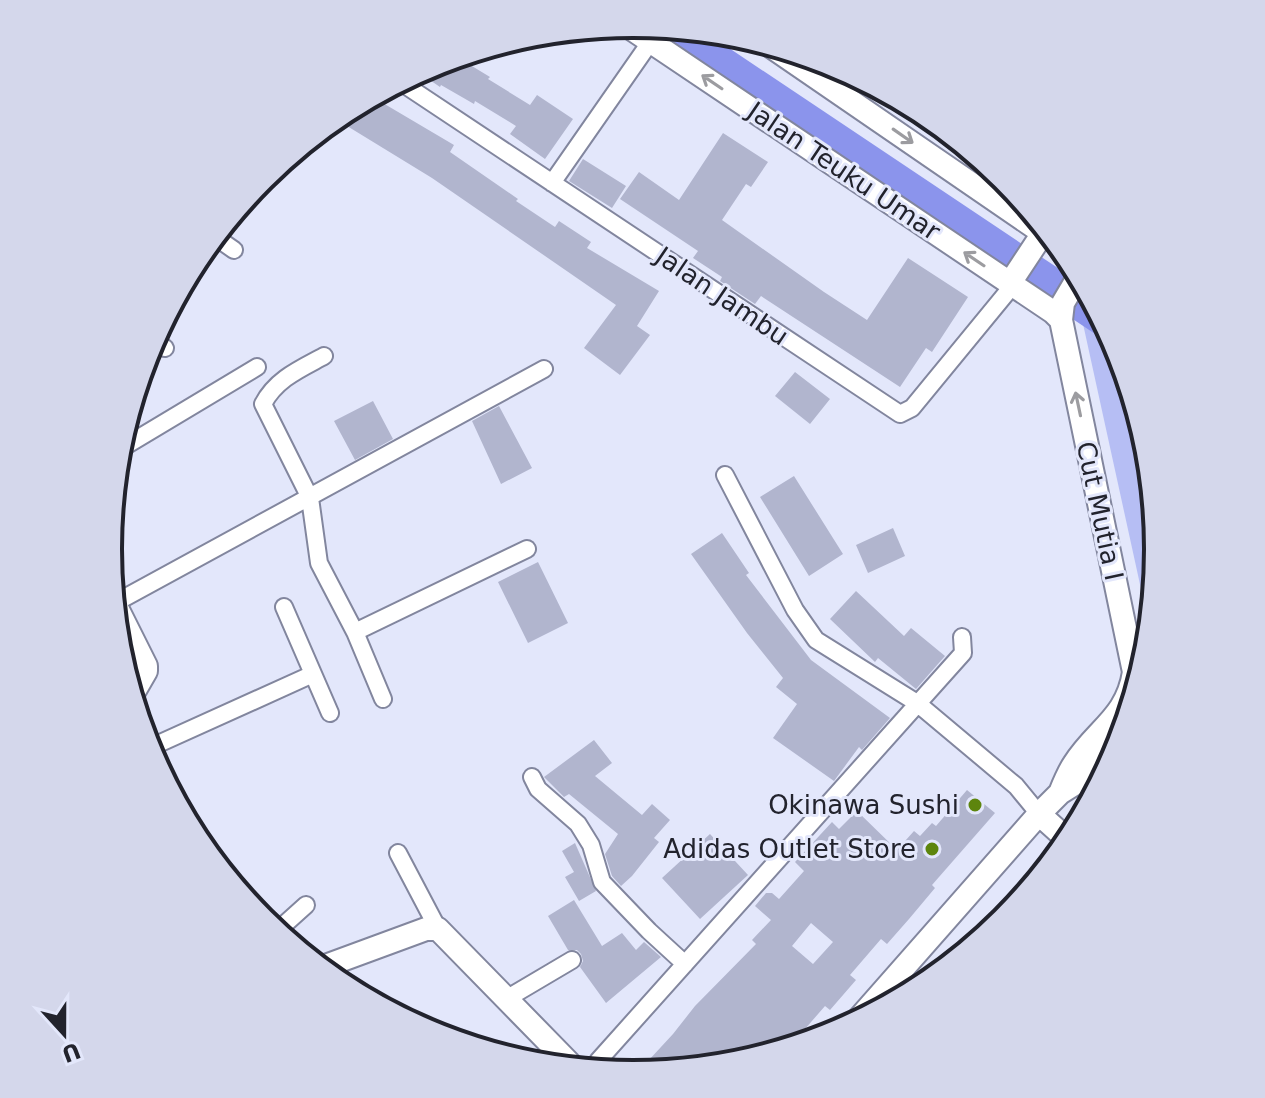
<svg xmlns="http://www.w3.org/2000/svg" width="1265" height="1098" font-family="'DejaVu Sans',sans-serif">
  <style>
    .green { fill: #b6bef4 }
    .lines { fill: none; stroke-linecap: round; stroke-linejoin: round }
    .river { stroke: #8b94ec; stroke-width: 34 }
    .building { fill: #b1b5ce; fill-rule: evenodd }
    .street-casing { stroke: #82869e; stroke-width: 20 }
    .secondary-casing { stroke: #82869e; stroke-width: 26 }
    .street { stroke: #fff; stroke-width: 16 }
    .secondary { stroke: #fff; stroke-width: 22 }
    .oneway { stroke: #9c9ca0 }
    .poi-dot { fill: #5d850d; stroke: #e3e7fb; stroke-width: 3 }
    .labels { text-anchor: middle; dominant-baseline: central; stroke-width: 6; stroke-linejoin: round; paint-order: stroke }
    .street-label { font-size: 26px; fill: #22232d; stroke: #e3e7fb }
    .poi-label { font-size: 26px; fill: #22232d; stroke: #e3e7fb; text-anchor: end }
    .rim { fill: none; stroke: #22232d; stroke-width: 4 }
  </style>
  <rect width="100%" height="100%" fill="#e3e7fb"/>
  <path class="green" d="M1086,289L1118,349L1147,447L1157,549L1150,630L1078,301Z"/>
  <g class="lines">
    <path class="river" d="M667,27L1102,318"/>
  </g>
  <path class="building" d="M457,57L490,77L488,79L530,105L537,95L573,119L545,159L510,134L516,126L475,101L474,104L441,85L440,87L418,72L432,64Z
    M371,96L454,145L450,152L518,199L516,201L555,227L559,221L591,242L587,248L659,291L637,326L650,335L620,375L584,348L616,305L432,178L334,118Z
    M723,133L768,162L751,187L746,184L722,220L824,292L867,320L908,258L968,297L932,352L926,348L900,387L761,296L755,304L720,281L722,277L693,258L698,251L620,199L639,172L679,200Z
    M583,159L626,186L612,208L569,181Z
    M795,372L830,399L810,424L775,396Z
    M373,401L393,439L355,460L334,421Z
    M499,406L532,468L501,484L472,421Z
    M794,476L843,554L809,576L760,497Z
    M893,528L905,556L868,573L856,545Z
    M722,533L749,573L746,575L811,660L890,718L862,750L859,747L834,781L773,738L797,704L776,687L783,678L747,633L691,554Z
    M538,562L568,623L528,643L498,582Z
    M856,591L904,636L911,628L945,656L916,689L878,658L875,662L830,619Z
    M594,740L612,763L595,776L642,815L652,804L670,820L654,838L659,842L632,876L621,886L612,876L605,854L618,834L569,794L564,797L544,777Z
    M967,790L995,813L932,885L935,888L909,919L887,944L881,939L850,975L856,980L830,1010L825,1006L798,1037L805,1043L734,1064L636,1074L673,1034L695,1006L756,944L752,940L771,920L755,906L766,893H772L779,899L804,871L795,862L832,822L839,829L857,811L897,850L914,831L920,836L932,823L936,826ZM811,923L833,942L813,964L792,946Z
    M710,834L748,875L700,919L662,878Z
    M575,843L596,891L579,901L565,877L574,872L562,851Z
    M574,900L602,946L622,933L636,950L644,942L661,957L606,1003L580,967L583,961L581,954L577,950H568L548,916Z"/>
  <g class="lines">
    <defs>
      <path id="street" d="M399,81L900,414L912,408L1013,285
        M552,183L651,41
        M214,236L234,250
        M152,340L165,348
        M324,356C300,369 276,379 263,404L310,498L319,563L355,632L527,549
        M117,451L257,367
        M725,475L795,610L816,640L917,703L1016,786L1039,814
        M115,603L544,369
        M284,607L330,713
        M355,632L383,699
        M147,749L313,674
        M532,777L538,789L578,824L591,845L602,882L649,931L685,964
        M398,853L438,929
        M276,932L306,905
        M506,999L572,960
        M598,1061L963,653L962,637"/>
      <path id="secondary" d="M626,25L1053,312L1061,320
        M769,45L1056,242
        M1010,283L1043,233
        M112,598L146,666V671L131,697
        M1060,793C1064,783 1068,773 1074,764C1096,729 1127,718 1134,672L1061,320L1063,303L1079,276
        M1039,814L1069,841
        M320,968L426,929H438L574,1068
        M855,1023L1039,814L1060,793L1087,776L1122,737"/>
    </defs>
    <use href="#street" class="street-casing"/>
    <use href="#secondary" class="secondary-casing"/>
    <use href="#street" class="street"/>
    <use href="#secondary" class="secondary"/>
  </g>
  <defs><path id="oneway-shaft" d="M-6 0H5M1.5-3L5.5 0L1.5 3" fill="none" stroke-width="1.6" stroke-linecap="round" stroke-linejoin="round" transform="scale(2)"/></defs>
  <g class="oneway">
    <use href="#oneway-shaft" transform="translate(712 82) rotate(-146)"/>
    <use href="#oneway-shaft" transform="translate(903 136) rotate(35)"/>
    <use href="#oneway-shaft" transform="translate(974 259) rotate(-146)"/>
    <use href="#oneway-shaft" transform="translate(1078 404) rotate(-102)"/>
  </g>
  <g class="poi-dot">
    <circle cx="975" cy="805" r="8"/>
    <circle cx="932" cy="849" r="8"/>
  </g>
  <g class="labels">
    <g class="street-label">
      <text transform="translate(844 171) rotate(34)">Jalan Teuku Umar</text>
      <text transform="translate(722 296) rotate(34)">Jalan Jambu</text>
      <text transform="translate(1100 511) rotate(78)">Cut Mutia I</text>
    </g>
    <g class="poi-label">
      <text x="959" y="805">Okinawa Sushi</text>
      <text x="916" y="849">Adidas Outlet Store</text>
    </g>
  </g>
  <path d="M0 0H1265V1098H0ZM122 549a511 511 0 1 1 1022 0a511 511 0 1 1-1022 0Z" fill="#d4d7eb" fill-rule="evenodd"/>
  <path class="rim" d="M122 549a511 511 0 1 1 1022 0a511 511 0 1 1-1022 0Z"/>
  <g transform="translate(64 1034) rotate(159)" stroke="#e3e7fb" stroke-width="6" paint-order="stroke">
  <path d="M0-6L14 30L0 20L-14 30Z" fill="#22232d"/>
  <text y="-12" font-size="22" font-weight="bold" text-anchor="middle" fill="#22232d">U</text>
  </g>
</svg>
